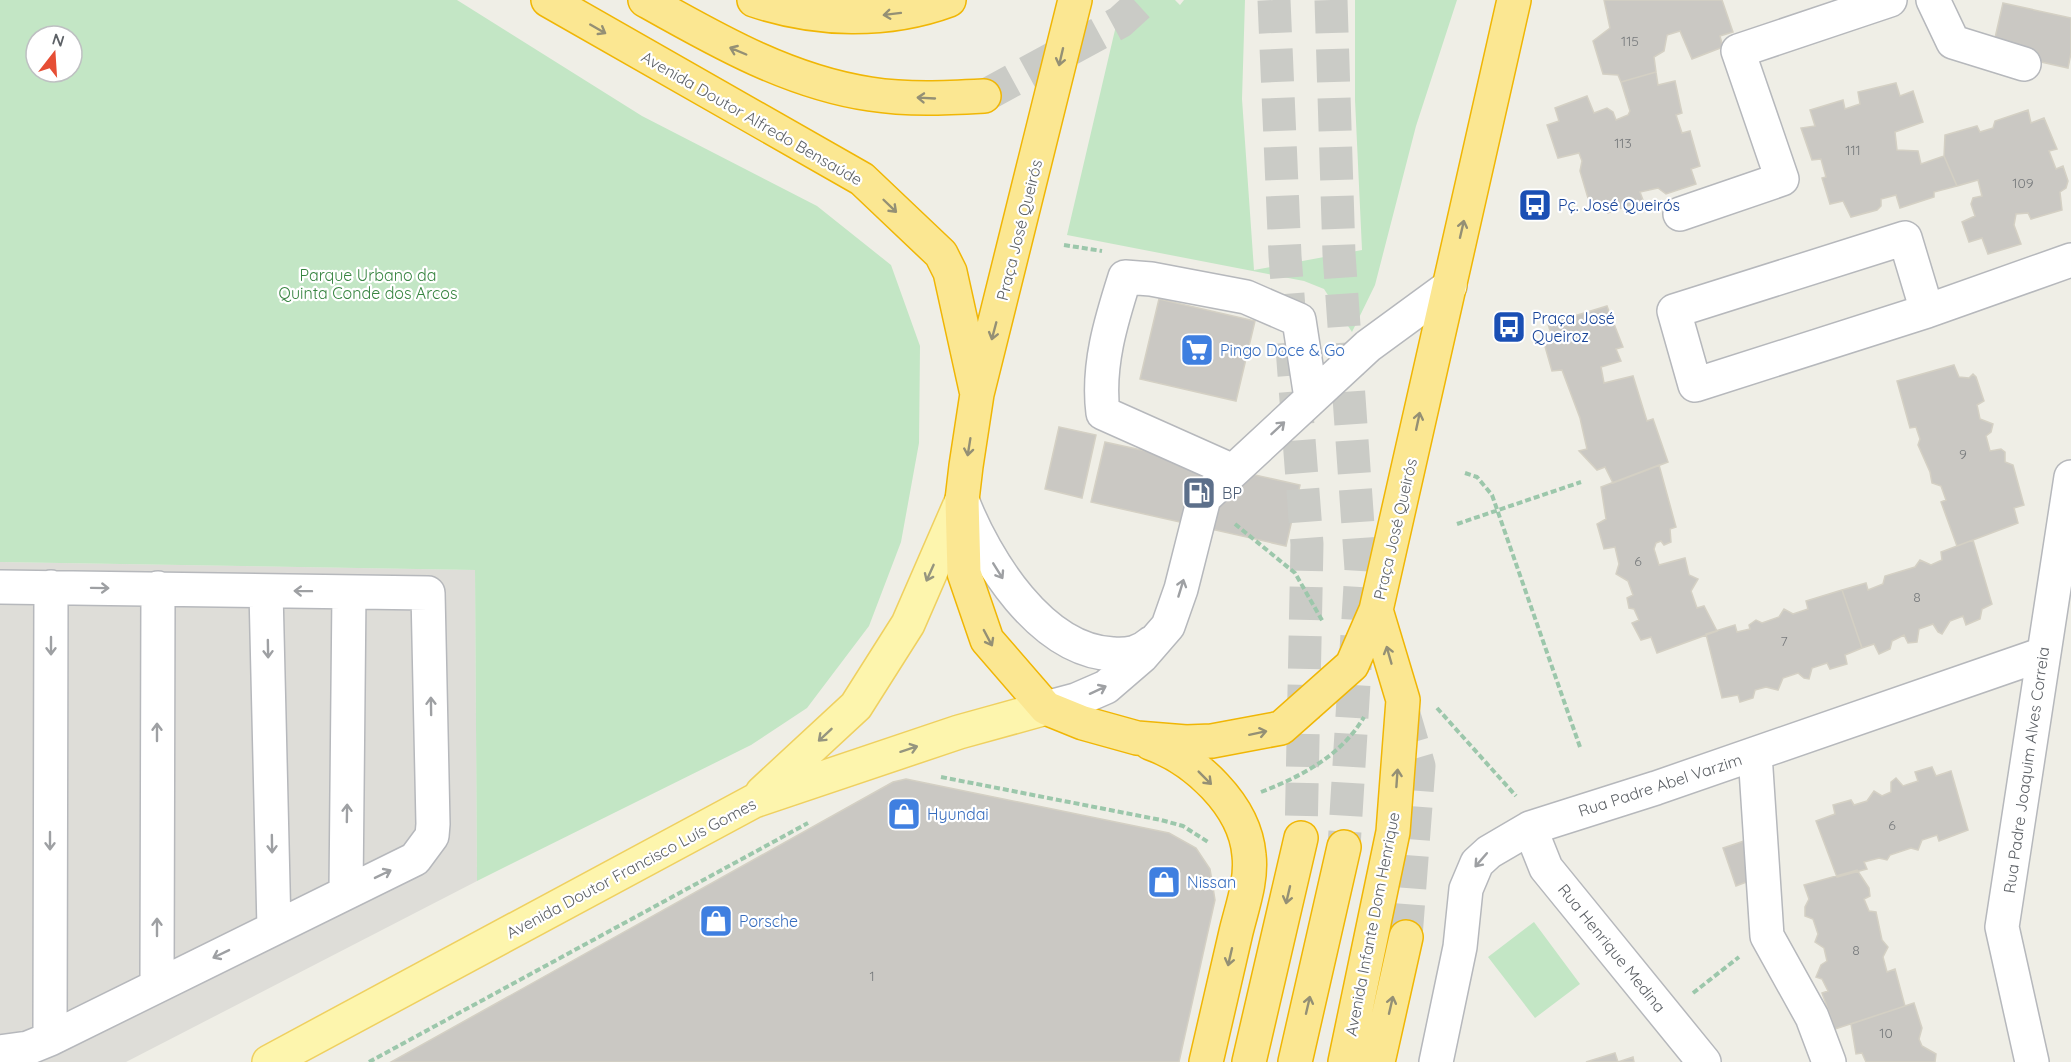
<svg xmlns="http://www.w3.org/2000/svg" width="2071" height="1062" font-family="Quicksand,sans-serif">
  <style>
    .industrial { fill: #deddd8 }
    .green { fill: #c3e6c5; fill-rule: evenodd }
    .building { fill: #cac8c3; stroke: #d4d0c4; stroke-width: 1.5 }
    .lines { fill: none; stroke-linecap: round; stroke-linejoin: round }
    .highway-tunnel { stroke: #cacbc6; stroke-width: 33; stroke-dasharray: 33 16; stroke-linecap: butt }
    .minor-casing { stroke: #b6b8bc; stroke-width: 36 }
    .major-casing { stroke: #efd060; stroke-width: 36 }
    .highway-casing { stroke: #f0b605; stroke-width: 36 }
    .path { stroke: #9cc7ab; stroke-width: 4; stroke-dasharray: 6 3; stroke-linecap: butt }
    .minor { stroke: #fff; stroke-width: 33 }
    .major { stroke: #fdf5ad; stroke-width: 33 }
    .highway { stroke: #fbe792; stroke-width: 33 }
    .oneway { stroke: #949075 }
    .oneway2 { stroke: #9ea0a3 }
    .oneway3 { stroke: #95957f }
    .labels { text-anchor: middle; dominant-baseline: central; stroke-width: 4.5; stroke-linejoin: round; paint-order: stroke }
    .number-label { font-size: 14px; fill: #787b7d }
    .street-label { font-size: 16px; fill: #5d6166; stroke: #fff }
    .transit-label { font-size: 16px; fill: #164399; stroke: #fff; text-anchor: start }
    .park-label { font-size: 16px; fill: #378440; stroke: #fff }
    .shop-label { font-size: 16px; fill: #366cbe; stroke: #fff; text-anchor: start }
    .service-label { font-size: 16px; fill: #4e5e75; stroke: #fff; text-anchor: start }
  </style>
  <rect width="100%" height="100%" fill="#efeee6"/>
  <path class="industrial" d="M0,562L475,570L477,881L126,1062H0Z"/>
  <path class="green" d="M0,0H457L642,116L817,206L891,265L920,346L919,443L901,542L869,626L807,708L751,745L477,881L475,570L0,562ZM36,36H72V72H36Z
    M1122,0H1175L1180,5L1184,0H1245L1242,99L1254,270L1362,250L1355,100V0H1457L1416,126L1375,285L1352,332L1324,289L1304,281L1067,235Z
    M1534,922L1580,984L1535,1018L1488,957Z"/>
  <path class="building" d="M1604,0H1722L1733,32L1720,36L1723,47L1692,59L1680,31L1667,35L1664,51L1654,57L1656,72L1621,82L1618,75L1603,74L1593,41L1610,28Z
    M2003,3L2071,18V53L2068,68L1992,51Z
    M1656,72L1658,85L1675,81L1682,113L1676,115L1682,133L1690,131L1700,166L1691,169L1696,184L1666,194L1658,188L1640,192L1643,200L1608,213L1605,203L1590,205L1580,171L1582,161L1579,153L1558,158L1547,125L1559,121L1555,108L1587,96L1594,113L1607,108L1613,112L1616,120L1628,115L1630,111L1621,82Z
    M1896,83L1900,96L1913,91L1923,122L1895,132L1897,150L1918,151L1921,164L1944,156L1957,186L1934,192V197L1900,208L1896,195L1881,199V206L1877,210L1851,217L1843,201L1830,204L1822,178L1826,177L1821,159L1812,160L1801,128L1815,126L1810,110L1843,100L1845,109L1860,104L1858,92Z
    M2028,110L2031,123L2044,118L2057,149L2049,151L2056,169L2063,166L2068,181L2066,188L2060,192L2062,210L2031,219L2028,213L2016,214L2014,225L2021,244L1988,254L1982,238L1969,242L1962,222L1975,216L1971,204L1973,198L1982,196L1978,180L1957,186L1944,156L1945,135L1977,126L1980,132L1993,128L1995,121Z
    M1159,299L1255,321L1236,401L1140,379Z
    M1607,306L1623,347L1616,349L1621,361L1601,367L1604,383L1633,376L1647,421L1653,419L1668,462L1613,483L1605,467L1597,470L1579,451L1587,449L1580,418L1562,370L1552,371L1544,343L1553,340L1548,324Z
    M1954,365L1959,377L1969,378L1973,374L1976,377L1984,401L1977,405L1980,419L1993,424L1991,432L1986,436L1990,451L2001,449L2005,452V462L2013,465L2024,505L2014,508L2018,523L1957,546L1941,502L1946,500L1941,486L1932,483L1930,472L1918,445L1920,439L1916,427L1910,428L1897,381Z
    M1059,427L1096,435L1082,498L1045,489Z
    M1105,442L1300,485L1286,546L1091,502Z
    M1659,465L1676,527L1670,529L1671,542L1664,545L1661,541L1656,543L1654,549L1659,565L1685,558L1689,575L1698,579L1691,591L1697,608L1704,606L1717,631L1657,653L1651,637L1641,640L1632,623L1639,620L1634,609L1629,608L1627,598L1633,595L1628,581L1616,574L1619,564L1615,547L1604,549L1597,524L1606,519L1601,487Z
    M1973,540L1992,604L1982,609L1980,619L1966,625L1963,616L1950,621L1942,634L1938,632L1933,624L1919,629L1917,642L1908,643L1904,635L1892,641L1890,649L1879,654L1874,644L1862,648L1842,590L1866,583L1868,590L1883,584L1885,576L1915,567L1920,560L1931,565L1942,560L1941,552Z
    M1842,590L1862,648L1845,655L1847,664L1830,669L1827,663L1812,668L1809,679L1804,678L1798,673L1783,678L1778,690L1766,687L1755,690L1753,698L1740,702L1738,695L1722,698L1706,634L1735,625L1737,632L1750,629L1749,625L1756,620L1762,623L1779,617L1784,609L1793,614L1808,609L1806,601Z
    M1932,767L1936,776L1951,771L1968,830L1939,841L1937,835L1922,840L1918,850L1911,848L1890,855L1887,860L1879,858L1864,862L1867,869L1837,877L1816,821L1835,814L1833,805L1851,800L1854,805L1867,801L1874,791L1882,796L1891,792V782L1896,778L1903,786L1918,781L1915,772Z
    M906,779L1169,833L1196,848L1210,869L1215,900L1179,1062H391L893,782Z
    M1744,841L1757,878L1736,886L1723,848Z
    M1857,870L1869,888L1870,896L1864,899L1869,911L1876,912L1882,940L1888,947L1883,957L1887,972L1895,969L1905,1006L1835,1029L1822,993L1828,991L1822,979L1816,977L1821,965L1827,961L1824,948L1815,942L1818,934L1813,919L1805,916V907L1809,899L1804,885Z
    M1914,1003L1922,1028L1919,1039L1922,1046L1936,1054L1935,1062H1866L1862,1053L1856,1054L1851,1024Z
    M1615,1053L1618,1062H1586Z
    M1633,1057L1634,1062H1618Z"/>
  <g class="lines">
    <path class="highway-tunnel" d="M1274,0L1285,256L1307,544L1301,838
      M1331,0L1339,254L1361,569L1344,847
      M984,96L1120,22L1144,0
      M1403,711L1419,766L1406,937"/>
    <defs>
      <path id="minor" d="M1933,0L1953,42L2024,64
        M1680,214L1782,179L1738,51L1890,0
        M1927,311L1905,238L1674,311L1695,385L1927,311L2071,260
        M1233,471L1103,413C1097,366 1111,321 1125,277L1151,279L1246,297L1299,320L1311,398
        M962,500C985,560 1041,651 1113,654C1128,655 1140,653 1151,643
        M0,587L428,593L433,824L432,836L415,859L50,1039L28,1048L0,1052
        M266,591L274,928
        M1046,708L1076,700L1106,687L1142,656L1168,626L1181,589L1204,498L1368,346L1450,286
        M1755,754L1767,936L1812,1017L1829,1062
        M1530,828L1546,868L1704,1062
        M346,892L349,592
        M157,986L158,588
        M50,1039L51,587
        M1436,1062L1460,947L1466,889L1477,863L1489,852L1530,828L1656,788L2043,654
        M2032,1062L2002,927L2071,477"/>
      <path id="major" d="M762,793L856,706L908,624L962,500
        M269,1062L754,801L959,732L1046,708"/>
      <path id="highway" d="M548,0L862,179L941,254L950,272L976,390
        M645,0C716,40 789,82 870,94C908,100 946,98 984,96
        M754,0C816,21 887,23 949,0
        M1075,0L977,394L966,466L962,500L964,573L987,640L1046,708L1083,723L1137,738L1186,742L1212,741L1281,728L1352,665L1376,610L1514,0
        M1150,743C1195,759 1245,805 1249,855C1252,881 1242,907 1236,932C1226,975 1216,1019 1206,1062
        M1249,1062L1301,838
        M1295,1062L1344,847
        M1345,1062L1393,832L1403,700L1376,610
        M1378,1062L1406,937"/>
    </defs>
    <use href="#minor" class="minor-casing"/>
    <use href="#major" class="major-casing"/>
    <use href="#highway" class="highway-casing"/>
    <path class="path" d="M1064,245L1102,251
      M1465,473L1477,477L1492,495L1580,747
      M1235,524L1295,573L1323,622
      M1457,524L1581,482
      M1437,708L1516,796
      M941,777L1161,820L1183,826L1208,842
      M1261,792C1302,776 1341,756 1364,717
      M1693,993L1739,957
      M369,1062L808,823"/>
    <use href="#minor" class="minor"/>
    <use href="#major" class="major"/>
    <use href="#highway" class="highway"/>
  </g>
  <defs><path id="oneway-shaft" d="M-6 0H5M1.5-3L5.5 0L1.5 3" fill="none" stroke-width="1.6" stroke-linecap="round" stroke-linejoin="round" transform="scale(1.5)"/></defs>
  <g class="oneway">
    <use href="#oneway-shaft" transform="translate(892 14) rotate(173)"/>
    <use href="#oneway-shaft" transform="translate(598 29) rotate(30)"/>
    <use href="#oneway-shaft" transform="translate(738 51) rotate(-157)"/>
    <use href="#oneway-shaft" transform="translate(1061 57) rotate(103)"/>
    <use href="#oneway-shaft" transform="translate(926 98) rotate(-177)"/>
    <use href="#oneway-shaft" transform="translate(890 206) rotate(44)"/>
    <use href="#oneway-shaft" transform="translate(1462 229) rotate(-77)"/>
    <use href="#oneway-shaft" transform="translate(994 331) rotate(105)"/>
    <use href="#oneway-shaft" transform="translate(1418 421) rotate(-78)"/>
    <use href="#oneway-shaft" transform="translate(969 447) rotate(99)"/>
    <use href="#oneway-shaft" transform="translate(988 638) rotate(62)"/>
    <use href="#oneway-shaft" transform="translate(1389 655) rotate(-106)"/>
    <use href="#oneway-shaft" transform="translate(1258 733) rotate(-12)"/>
    <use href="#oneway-shaft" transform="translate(1205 778) rotate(45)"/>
    <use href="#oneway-shaft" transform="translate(1397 778) rotate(-86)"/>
    <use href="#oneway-shaft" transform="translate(1288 895) rotate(103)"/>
    <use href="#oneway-shaft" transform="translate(1230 957) rotate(103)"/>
    <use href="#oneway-shaft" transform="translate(1308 1005) rotate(-77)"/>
    <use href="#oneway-shaft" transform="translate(1391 1005) rotate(-77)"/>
  </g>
  <g class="oneway2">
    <use href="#oneway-shaft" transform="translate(1278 428) rotate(-43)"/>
    <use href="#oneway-shaft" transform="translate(998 571) rotate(58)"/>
    <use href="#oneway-shaft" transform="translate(100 588) rotate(1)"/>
    <use href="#oneway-shaft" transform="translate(1181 588) rotate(-73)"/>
    <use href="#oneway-shaft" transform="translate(303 591) rotate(-179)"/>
    <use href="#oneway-shaft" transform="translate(51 646) rotate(90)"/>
    <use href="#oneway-shaft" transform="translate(268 649) rotate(89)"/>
    <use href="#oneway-shaft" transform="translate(1098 690) rotate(-25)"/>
    <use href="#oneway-shaft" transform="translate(431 706) rotate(-91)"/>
    <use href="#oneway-shaft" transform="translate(157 732) rotate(-90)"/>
    <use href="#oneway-shaft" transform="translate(347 813) rotate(-89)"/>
    <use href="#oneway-shaft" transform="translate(50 841) rotate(90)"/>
    <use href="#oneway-shaft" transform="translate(272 844) rotate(89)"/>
    <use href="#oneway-shaft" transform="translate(1481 860) rotate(131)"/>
    <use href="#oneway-shaft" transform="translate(383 874) rotate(-26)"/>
    <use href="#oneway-shaft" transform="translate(157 927) rotate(-90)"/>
    <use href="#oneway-shaft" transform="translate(221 954) rotate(154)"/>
  </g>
  <g class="oneway3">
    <use href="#oneway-shaft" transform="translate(930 573) rotate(114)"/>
    <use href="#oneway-shaft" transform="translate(825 735) rotate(137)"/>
    <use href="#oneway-shaft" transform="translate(909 749) rotate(-18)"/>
  </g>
  <defs>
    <symbol id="bus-square" viewBox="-11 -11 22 22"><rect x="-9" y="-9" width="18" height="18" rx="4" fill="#1a4fb4" stroke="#fff"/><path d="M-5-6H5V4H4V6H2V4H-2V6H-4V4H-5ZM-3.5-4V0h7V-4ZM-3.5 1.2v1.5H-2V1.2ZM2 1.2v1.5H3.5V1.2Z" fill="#fff"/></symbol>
    <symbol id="supermarket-square" viewBox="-11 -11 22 22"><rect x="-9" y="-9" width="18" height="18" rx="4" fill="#3f7fe0" stroke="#fff"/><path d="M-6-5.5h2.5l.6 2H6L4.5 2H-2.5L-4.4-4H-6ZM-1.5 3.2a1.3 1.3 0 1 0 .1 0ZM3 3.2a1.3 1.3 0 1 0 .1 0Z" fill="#fff"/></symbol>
    <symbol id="fuel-square" viewBox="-11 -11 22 22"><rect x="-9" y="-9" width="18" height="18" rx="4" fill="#5c6f8a" stroke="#fff"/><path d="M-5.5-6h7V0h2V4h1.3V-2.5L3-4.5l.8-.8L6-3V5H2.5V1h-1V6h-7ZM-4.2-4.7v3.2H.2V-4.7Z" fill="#fff"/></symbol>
    <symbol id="shop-square" viewBox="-11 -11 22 22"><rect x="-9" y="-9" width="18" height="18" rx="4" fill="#3f7fe0" stroke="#fff"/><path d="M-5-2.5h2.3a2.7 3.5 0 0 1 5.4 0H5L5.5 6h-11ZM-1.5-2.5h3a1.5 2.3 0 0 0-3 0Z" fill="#fff"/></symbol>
  </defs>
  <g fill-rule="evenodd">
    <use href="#bus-square" x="1516" y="186" width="38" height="38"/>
    <use href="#bus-square" x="1490" y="308" width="38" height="38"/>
    <use href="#supermarket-square" x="1178" y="331" width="38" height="38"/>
    <use href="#fuel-square" x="1180" y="474" width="38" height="38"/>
    <use href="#shop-square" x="885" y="795" width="38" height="38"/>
    <use href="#shop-square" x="1145" y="863" width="38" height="38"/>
    <use href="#shop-square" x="697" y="902" width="38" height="38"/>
  </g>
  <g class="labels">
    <g class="number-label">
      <text x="1630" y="41">115</text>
      <text x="1623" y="143">113</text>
      <text x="1853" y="150">111</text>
      <text x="2023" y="183">109</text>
      <text x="1963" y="454">9</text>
      <text x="1638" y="561">6</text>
      <text x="1917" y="597">8</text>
      <text x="1784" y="641">7</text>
      <text x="1892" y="825">6</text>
      <text x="1856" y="950">8</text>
      <text x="872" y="976">1</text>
      <text x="1886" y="1033">10</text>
    </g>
    <g class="street-label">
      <text transform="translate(752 118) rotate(30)">Avenida Doutor Alfredo Bensaúde</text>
      <text transform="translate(1019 230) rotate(-76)">Praça José Queirós</text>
      <text transform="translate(1395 529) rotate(-77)">Praça José Queirós</text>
      <text transform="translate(2026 770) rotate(-82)">Rua Padre Joaquim Alves Correia</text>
      <text transform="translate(1660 785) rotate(-18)">Rua Padre Abel Varzim</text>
      <text transform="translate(631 868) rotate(-28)">Avenida Doutor Francisco Luís Gomes</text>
      <text transform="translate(1372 924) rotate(-79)">Avenida Infante Dom Henrique</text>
      <text transform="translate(1612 948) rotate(51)">Rua Henrique Medina</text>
    </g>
    <g class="transit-label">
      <text x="1558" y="205">Pç. José Queirós</text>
      <text x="1532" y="318">Praça José<tspan x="1532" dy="18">Queiroz</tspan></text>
    </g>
    <g class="park-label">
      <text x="368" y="275">Parque Urbano da<tspan x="368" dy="18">Quinta Conde dos Arcos</tspan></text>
    </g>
    <g class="shop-label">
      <text x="1220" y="350">Pingo Doce &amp; Go</text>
      <text x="927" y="814">Hyundai</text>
      <text x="1187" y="882">Nissan</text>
      <text x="739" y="921">Porsche</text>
    </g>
    <g class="service-label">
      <text x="1222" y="493">BP</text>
    </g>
  </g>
  <g transform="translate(54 54) rotate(17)"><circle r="28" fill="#ffffff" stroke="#bec0c2" stroke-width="1.5"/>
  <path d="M0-4.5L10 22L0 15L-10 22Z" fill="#e64e35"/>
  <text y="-9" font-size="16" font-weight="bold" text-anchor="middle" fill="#5d6166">N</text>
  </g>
</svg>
